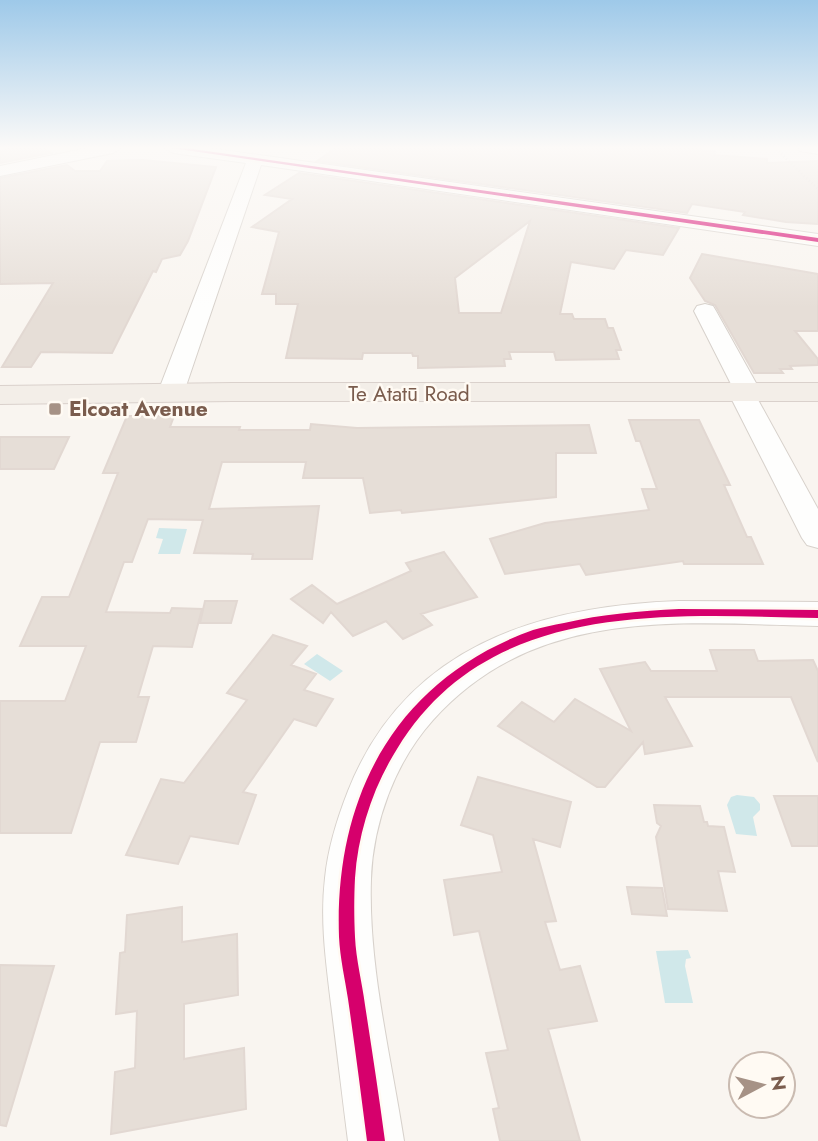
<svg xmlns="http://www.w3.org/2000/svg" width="818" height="1141" font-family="Jost,sans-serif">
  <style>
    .water { fill: #d0e8ea }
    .building { fill: #e6ded7; stroke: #e2d8d2; stroke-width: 2; fill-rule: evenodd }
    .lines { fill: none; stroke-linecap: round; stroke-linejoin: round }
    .minor-casing { stroke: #d7d1cb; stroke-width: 2 }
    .major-casing { stroke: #dad1cc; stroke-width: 2 }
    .path { stroke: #dcd5d0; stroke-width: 2.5; stroke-dasharray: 1 2.5; stroke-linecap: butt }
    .minor { fill: #fefefd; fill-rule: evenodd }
    .major { fill: #f3eee8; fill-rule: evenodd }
    .cycleway-casing { stroke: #fffaf3; stroke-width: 5 }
    .cycleway { fill: #d6006c; fill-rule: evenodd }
    .poi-dot { fill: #a69286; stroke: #fffaf3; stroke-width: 2.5 }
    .labels { text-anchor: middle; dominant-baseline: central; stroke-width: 5; stroke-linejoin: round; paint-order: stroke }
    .far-street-label { font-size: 21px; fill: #7a5c4d; stroke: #fffaf3 }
    .far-poi-label { font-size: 21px; font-weight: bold; fill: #7a5c4d; stroke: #fffaf3; text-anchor: start }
  </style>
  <rect width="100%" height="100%" fill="#f9f5f0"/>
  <path class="water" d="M159,528L187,529L180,554H158L163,539L156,538Z
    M317,654L343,671L330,681L304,664Z
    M737,795L754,797L760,804V810L753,817L757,836L736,834L727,805L731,797Z
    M688,950L691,958L686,959L685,966L693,1003H665L656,951Z"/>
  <path class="building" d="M15,148H45L51,153L0,163V151Z
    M336,148H687L710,151L715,152L714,155L767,159V163L818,161V224L786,222L743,215L745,212L692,204L687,213L317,161Z
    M143,160L216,167L188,241L180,255L162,259L156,272L153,271L112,353L41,352L31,367H2L53,283L0,284V178L67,165L75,171H100L107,161Z
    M299,173L679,228L663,255L626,250L614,269L571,262L560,314H572L574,319H605L608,328H613L621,350H616L619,359L556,360L554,352H509L511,359H504L505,366L418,368V356H413L412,353H363L362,359L286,358L298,304H276V294H262L279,232L252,227L292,199L265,195ZM530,221L501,313H459L455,278Z
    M702,254L818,274V331H795L818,359V365L790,366L792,369H780L783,373H754L715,305L705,301L690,278Z
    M127,416H174L170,427H240L239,430H310L311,424L357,428L589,425L596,453H556V497L402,513L401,510L370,513L363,478H303L306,462H222L209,509L319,506L312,559H252L253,554L194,553L203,520L148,519L132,562H124L106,612L170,613L172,608L202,609L192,647L153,646L138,697H149L136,742H100L71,833H0V701H65L86,646H20L42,597H69L118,473H103Z
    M629,420H699L730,485H724L747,537H751L763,564H684L683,561L586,575L580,564L505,574L490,539L545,523L649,510L642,489H657L640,441H636Z
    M0,437H69L54,469H0Z
    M444,552L477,597L421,614L432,625L403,639L386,621L353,636L331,612L323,623L291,599L312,585L337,604L411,571L406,563Z
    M205,601H237L231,623H200Z
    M273,635L307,646L291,665L316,674L304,690L333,699L316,726L294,719L243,792L256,795L238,844L190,836L178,864L126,855L161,779L184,783L247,700L227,693Z
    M710,650H754L758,661L813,660L818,671V762L791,697H665L692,746L645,754L643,742L605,787H597L498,726L522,702L554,722L575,699L631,731L600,669L645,662L651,671H717Z
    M478,777L571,802L560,847L533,839L556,921L545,922L560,970L580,966L597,1021L548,1029L580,1141H500L493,1109L499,1108L486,1053L508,1050L479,931L454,935L444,880L502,872L493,835L461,825Z
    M774,796H818V846H792Z
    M654,805L700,806L704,822H707L708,826L724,827L735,872L718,871L727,911L668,909L656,837L661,826L657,823Z
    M627,887L662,888L667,916L632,914Z
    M182,907V942L237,934L238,995L184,1004V1059L244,1048L246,1109L111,1134L115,1072L135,1068L137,1011L116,1014L120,953L125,952L127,915Z
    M0,965L54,966L6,1126L0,1125Z"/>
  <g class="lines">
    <defs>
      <path id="minor" d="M88,148H121L113,153L0,176V166Z
        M165,148H209L818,234V246L261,165L184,392L180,397L171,400L162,397L158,392L246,163L173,153Z
        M798,148H818V154L800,151Z
        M705,304L713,306L716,311L761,392L757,398L818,509V548L807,545L802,538L728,392L732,386L694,311L697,306Z
        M679,601L818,602V626C678,623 536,606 433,720C395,762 373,823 371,879C368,966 391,1056 404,1141H348C342,1095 337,1050 331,1004C326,962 320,921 325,878C328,848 337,819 348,791C405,647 536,606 679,601Z"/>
      <path id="major" d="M232,383H818V401H232L0,404V386Z"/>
    </defs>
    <use href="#minor" class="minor-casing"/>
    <use href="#major" class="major-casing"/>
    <path class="path" d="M776,149L818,189"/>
    <use href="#minor" class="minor"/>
    <use href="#major" class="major"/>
    <defs>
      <path id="cycleway" d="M171,148H186L818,238V242Z
        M679,609L818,610V618C666,615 488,599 397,749C373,787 358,833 355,878C354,897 354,918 355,937C356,960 362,982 365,1005C372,1050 379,1096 385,1141H367C361,1094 355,1047 348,999C345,979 340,958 339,937C334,796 396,679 533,630C543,627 553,625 564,623C602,614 640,611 679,609Z"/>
    </defs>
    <use href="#cycleway" class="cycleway-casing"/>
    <use href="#cycleway" class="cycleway"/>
  </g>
  <linearGradient id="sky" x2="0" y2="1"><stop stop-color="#9ec9e9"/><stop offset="0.48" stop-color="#fcfaf8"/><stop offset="1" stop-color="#fcfaf8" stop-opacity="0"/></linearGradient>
  <rect width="818" height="308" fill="url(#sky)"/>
  <rect class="poi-dot" x="48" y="402" width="14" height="14" rx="3.5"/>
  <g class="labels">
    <g class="far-street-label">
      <text x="409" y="394">Te Atatū Road</text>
    </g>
    <g class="far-poi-label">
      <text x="69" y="409">Elcoat Avenue</text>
    </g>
  </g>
  <g transform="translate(762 1085) rotate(83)"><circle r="33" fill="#fffaf3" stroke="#cabbb1" stroke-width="2"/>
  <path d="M0-5L12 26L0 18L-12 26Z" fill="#a69286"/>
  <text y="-10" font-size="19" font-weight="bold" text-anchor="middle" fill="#7a5c4d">N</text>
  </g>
</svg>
